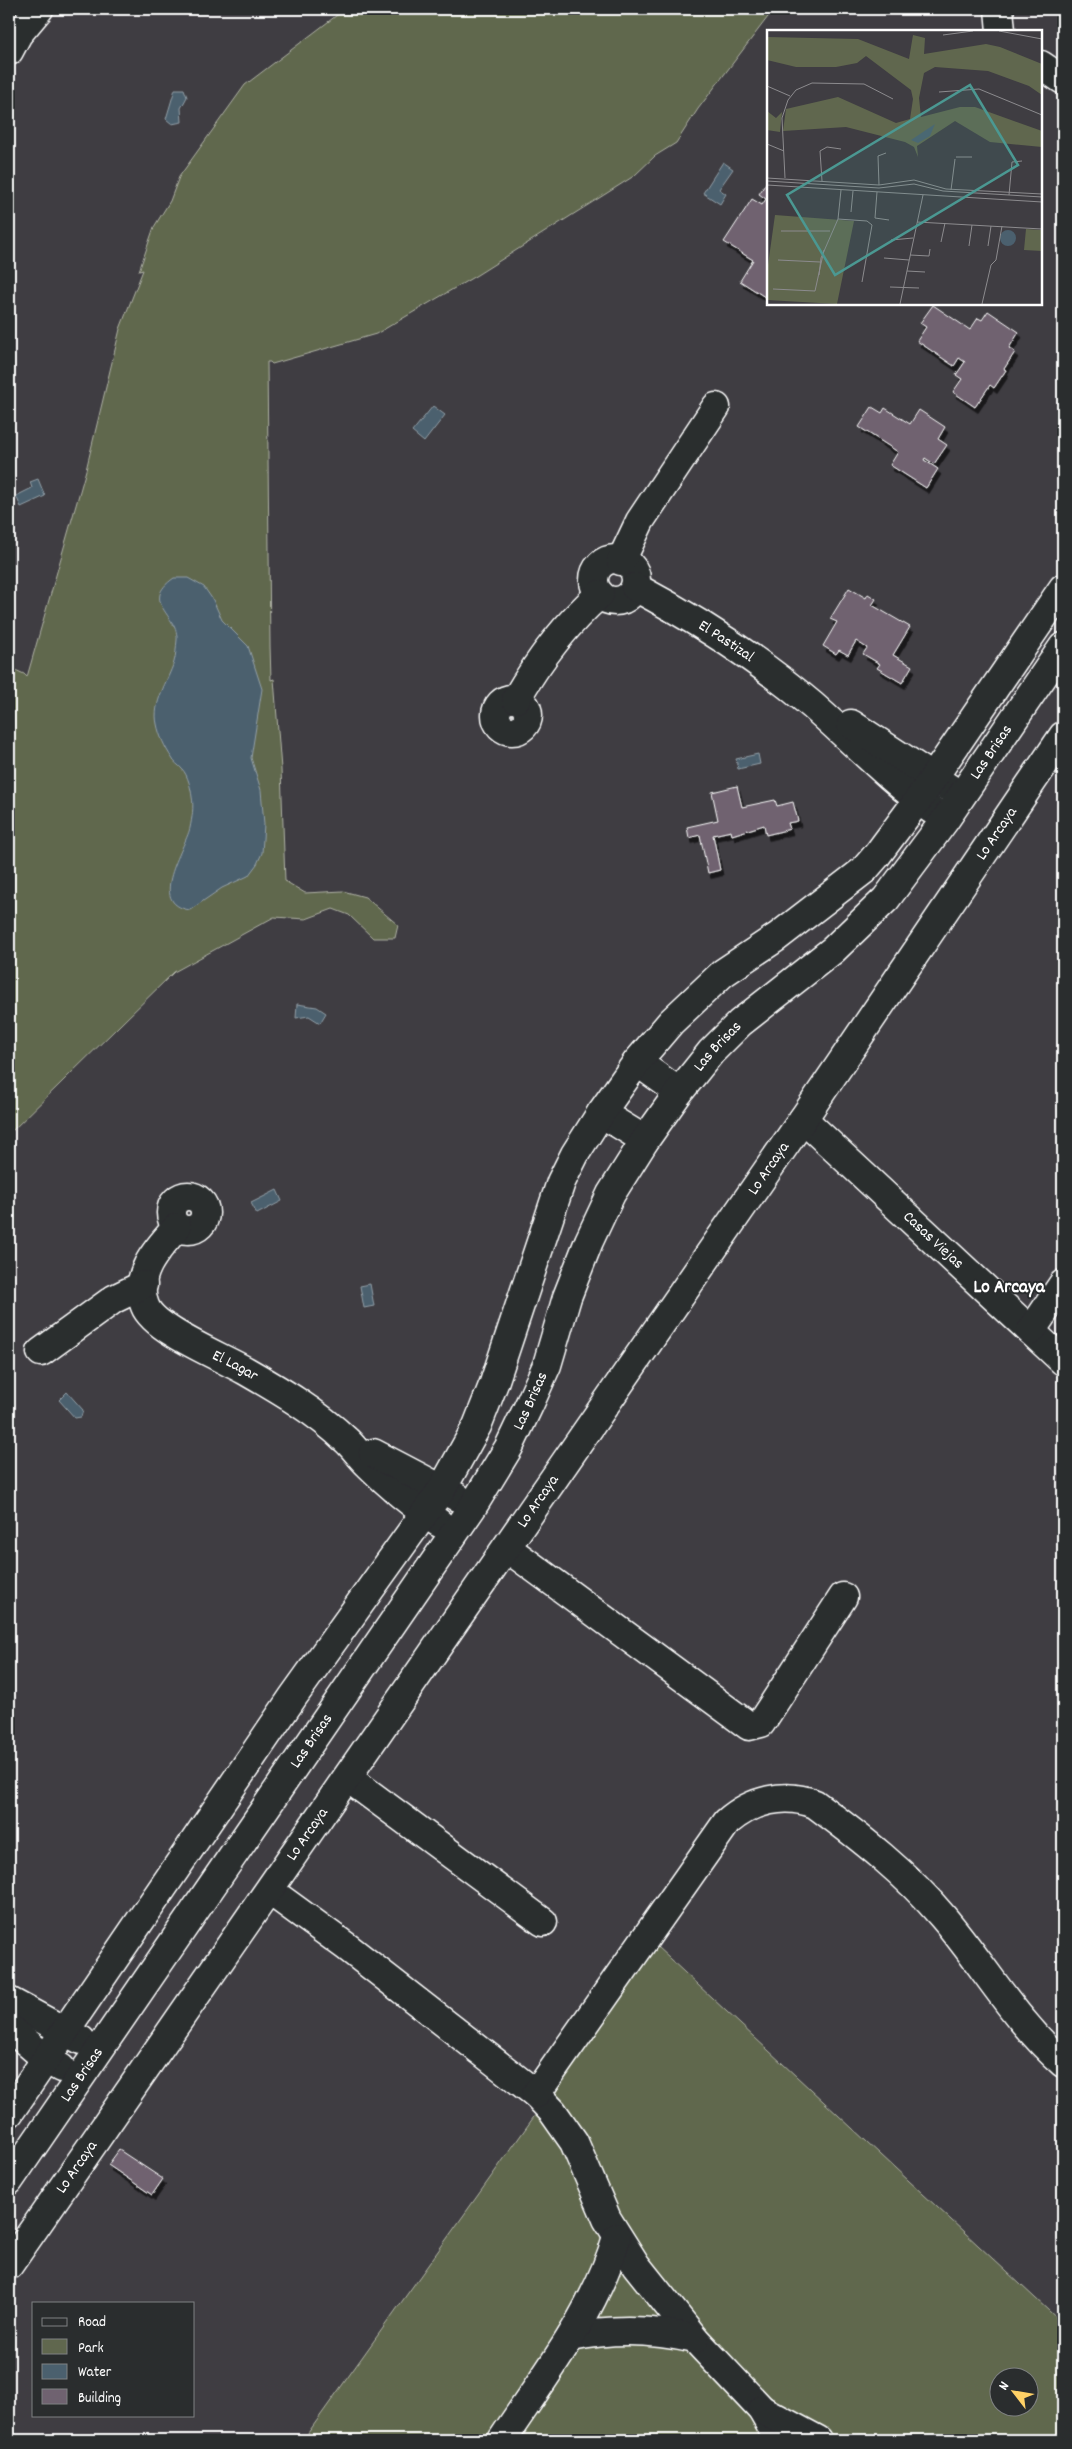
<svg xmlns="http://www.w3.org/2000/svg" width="1072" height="2449" font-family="Dekko,sans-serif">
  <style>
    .green { fill: #60674e; stroke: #b0b3a6; fill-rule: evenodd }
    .water { fill: #4b606e; stroke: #93a0a8 }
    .building { fill: #6f6270; stroke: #fff; filter: url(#shadow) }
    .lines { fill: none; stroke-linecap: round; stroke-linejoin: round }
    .minor-casing { stroke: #fff; stroke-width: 31 }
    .minor { stroke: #2a2d2e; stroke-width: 28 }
    .labels { text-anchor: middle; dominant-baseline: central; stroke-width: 4; stroke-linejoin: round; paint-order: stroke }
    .street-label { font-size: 16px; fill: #fff; stroke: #2a2d2e }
    .quarter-label { font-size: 19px; font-weight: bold; fill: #fff; stroke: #2a2d2e }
    .inset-road { fill: none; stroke: #8c8b8e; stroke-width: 1 }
    .view { fill: #4b9892; fill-opacity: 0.15; stroke: #4b9892; stroke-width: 2.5 }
    .inset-edge { fill: none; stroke: #fff; stroke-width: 2.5 }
  </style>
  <defs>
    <filter id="shadow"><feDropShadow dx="3" dy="5.5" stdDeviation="0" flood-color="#0009"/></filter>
  </defs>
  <rect width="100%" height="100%" fill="#3f3d42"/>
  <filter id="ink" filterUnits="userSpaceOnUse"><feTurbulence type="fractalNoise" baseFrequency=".02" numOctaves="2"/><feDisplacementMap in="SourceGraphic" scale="10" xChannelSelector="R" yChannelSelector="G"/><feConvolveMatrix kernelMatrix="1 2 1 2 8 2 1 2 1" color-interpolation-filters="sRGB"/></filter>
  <g filter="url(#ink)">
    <path class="green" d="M345,9H774L698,109L676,143L655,156L634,176L477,275L376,334L272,364L270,362H267L270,646L271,680L274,679L281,769L285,881L305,893L343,891L365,897L398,925L395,938H373L349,915L333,909L306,919L274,917L174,972L9,1134V667L24,674L27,677L86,470L120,329L143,270L139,271L154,227L170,201L179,177L245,85Z
      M656,1946L1063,2324V2440H303ZM1000,2376H1030V2406H1000Z"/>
    <path class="water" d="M175,89H184L187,97L181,108L182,122L172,124L166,119Z
      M723,162L733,169L719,189L726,194L720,204L703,193Z
      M433,406L445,415L424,442L412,432Z
      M38,479L45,496L21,507L16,496L32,488L30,482Z
      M174,578H188L204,587L213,600L222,620L248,646L262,689L251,758L261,790L264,824L262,853L257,864L248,876L222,888L190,910C146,904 185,849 190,828C192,818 194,807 192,797C191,789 188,775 182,769C179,765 174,763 172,758C165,748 159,735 157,724C152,703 168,681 174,662C176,656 176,647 177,640C179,615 139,602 174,578Z
      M758,754L760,764L738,769L736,759Z
      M297,1004L317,1007L326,1013L320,1023L309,1016L296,1018Z
      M277,1190L282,1201L257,1214L251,1203Z
      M370,1284L374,1306L364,1308L360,1286Z
      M67,1392L83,1410L81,1417L75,1418L59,1400Z"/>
    <path class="building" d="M768,180V299L740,281L753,260L724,242L752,199L762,205L766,199L759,194Z
      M933,305L970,330L978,318L982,320L988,311L1019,332L1009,348L1015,352L1004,369L1006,370L994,388L990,385L975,407L953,392L962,379L956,375L965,362L959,358L954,366L917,341L926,327L920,323Z
      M872,407L882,413L885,408L910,424L919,410L945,427L938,439L947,445L934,464L925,458L924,460L938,469L926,488L890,465L898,452L859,427Z
      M849,588L866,598L868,594L876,599L872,605L910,627L893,655L912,666L902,683L877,668L880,664L863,654L867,648L856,641L848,655L839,650L836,654L823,646L837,622L830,619Z
      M737,786L742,807L775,800L777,806L793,802L798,821L788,823L790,829L766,835L764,825L732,835L731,831L713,835L720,870L708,873L700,835L689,838L687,827L718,820L712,792Z
      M119,2150L163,2179L152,2195L108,2165Z"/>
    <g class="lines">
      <defs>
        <g id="minor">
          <path d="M999,9L1001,31"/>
          <path d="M9,51L18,34L39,9"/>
          <path d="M1041,65L1063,80"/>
          <circle cx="615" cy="580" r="21"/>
          <path d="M621,561L640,521L716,407"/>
          <path id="s1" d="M635,587C697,620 758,659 812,705C852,740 889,779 932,810"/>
          <circle cx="512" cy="715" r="16"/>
          <path d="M516,699C539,659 565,625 600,594"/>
          <path d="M851,724L949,788"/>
          <path d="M637,1062L679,1092"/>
          <path d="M601,1113L645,1140"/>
          <path id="s2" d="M803,1119L1063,1361"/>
          <circle cx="188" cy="1213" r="17"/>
          <path id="s3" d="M177,1227C158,1248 132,1275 145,1306C154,1330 222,1357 246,1371C279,1390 317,1412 346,1440C354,1447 360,1457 369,1465C390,1486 414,1506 439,1523"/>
          <path d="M1031,1331L1063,1284"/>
          <path d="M41,1352L114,1299L143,1285"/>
          <path d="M373,1453L457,1497"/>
          <path d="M507,1548L749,1726L761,1723L843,1597"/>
          <path d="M348,1778L543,1922"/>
          <path d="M270,1891L347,1947L536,2094L553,2112L574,2142L607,2219L636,2265L695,2339L762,2410L779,2440"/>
          <path d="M9,2001L81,2040"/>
          <path d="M9,2027L46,2059L61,2068"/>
          <path d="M536,2094L727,1822C752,1800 785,1792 815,1804C861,1838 906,1873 943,1917C984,1965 1015,2021 1063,2063"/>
          <path d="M9,2113L293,1697L442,1489L477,1426L494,1383L561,1182L575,1154L601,1113L637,1062L671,1022L723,973L777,937L864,870L877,855L918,800L1063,588"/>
          <path id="s4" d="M9,2181L473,1506L509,1447L530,1403L547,1365L567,1297L589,1241L611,1194L645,1140L679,1092L711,1052L740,1023L833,950L886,899L945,820L1063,647"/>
          <path id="s5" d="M9,2265L803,1119L1063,736"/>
          <path d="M571,2337C613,2328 653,2329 695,2339"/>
          <path d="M762,2410L818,2440"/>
          <path d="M502,2440C545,2375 595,2312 617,2237"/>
        </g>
      </defs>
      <use href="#minor" class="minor-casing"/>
      <use href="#minor" class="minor"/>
    </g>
  </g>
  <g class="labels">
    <g class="street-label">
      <text stroke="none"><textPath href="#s1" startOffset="106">El Pastizal</textPath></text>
      <text stroke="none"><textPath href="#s4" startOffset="1749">Las Brisas</textPath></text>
      <text stroke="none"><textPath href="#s5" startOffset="1739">Lo Arcaya</textPath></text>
      <text stroke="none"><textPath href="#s4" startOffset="1344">Las Brisas</textPath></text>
      <text stroke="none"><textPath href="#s5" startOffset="1334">Lo Arcaya</textPath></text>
      <text stroke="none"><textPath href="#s2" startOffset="178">Casas Viejas</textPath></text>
      <text stroke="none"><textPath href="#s3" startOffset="200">El Lagar</textPath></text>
      <text stroke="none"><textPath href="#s4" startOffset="939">Las Brisas</textPath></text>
      <text stroke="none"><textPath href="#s5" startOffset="929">Lo Arcaya</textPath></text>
      <text stroke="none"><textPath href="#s4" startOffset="534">Las Brisas</textPath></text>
      <text stroke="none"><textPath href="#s5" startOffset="524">Lo Arcaya</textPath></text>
      <text stroke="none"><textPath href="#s4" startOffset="129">Las Brisas</textPath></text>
      <text stroke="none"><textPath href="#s5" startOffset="119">Lo Arcaya</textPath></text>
    </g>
    <g class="quarter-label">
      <text x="1009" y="1288">Lo Arcaya</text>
    </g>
  </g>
  <g transform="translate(767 30)">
    <rect width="275" height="275" fill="#3f3d42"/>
    <path d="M146,5L158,8L157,24L219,14L233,17L275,34V65L262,56L221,41L168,37L157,43L152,68L154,87L193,77H208L275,101V117L223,112L188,91L150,116L151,127L147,117L138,112L79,97L16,101L19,79L71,67L129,93L143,89L146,69L144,60L99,26L90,33L69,37H29L0,30V7L91,9L142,29ZM0,81L9,88L15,82L13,102L0,100ZM8,185L87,191L70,274L0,270V242ZM259,199L275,200V221L257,220Z" fill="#60674e"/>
    <path d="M168,94L163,106L151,113L144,110ZM233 208a8 8 0 1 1 16 0a8 8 0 1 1-16 0Z" fill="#4b606e"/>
    <path class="inset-road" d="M232,1L275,9M176,5L206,1M0,56L23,66M172,62L212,59L275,85M0,114L17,121M189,127H205M0,148L112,155L147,150L179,159L275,164M18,148L15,88L21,70L29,60L45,53L97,54L126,69M0,151L112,158L147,154L176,161L275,167M55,151L53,121L60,117L74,119M0,155L275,172M112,155L111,126L119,123M184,160L188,129M110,162L108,188L122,190M242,165L245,132L255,131M84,182L86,161M71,189L100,191L105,195L95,252M150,192L275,199M14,201H63M124,210L146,208M174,212L178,193M202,216L205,195M221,216L224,196M143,225L162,226L163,219M117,228L142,230M11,230L53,232M140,241L158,242M52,245L54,228L71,189L74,160M123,257L152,258M6,259L48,261L57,220M133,274L156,165M215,274L224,235L229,230L235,196"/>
    <path class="view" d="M203,55L251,135L68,245L20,165Z"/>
    <rect width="275" height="275" class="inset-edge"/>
  </g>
  <rect width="1072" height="2449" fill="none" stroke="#2a2d2e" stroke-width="30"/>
  <rect x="15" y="15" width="1042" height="2419" fill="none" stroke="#fff" stroke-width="2" filter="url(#ink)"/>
  <rect x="32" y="2302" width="162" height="115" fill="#2a2d2e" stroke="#7f8182"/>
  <rect x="42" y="2318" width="25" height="8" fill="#2a2d2e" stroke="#7f8182"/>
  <text x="78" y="2326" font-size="15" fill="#ffffff">Road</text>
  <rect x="42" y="2339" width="25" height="15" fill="#60674e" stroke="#7f8182"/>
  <text x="78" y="2352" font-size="15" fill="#ffffff">Park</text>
  <rect x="42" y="2364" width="25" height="15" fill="#4b606e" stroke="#7f8182"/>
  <text x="78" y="2376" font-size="15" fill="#ffffff">Water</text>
  <rect x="42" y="2389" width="25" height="15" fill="#6f6270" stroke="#7f8182"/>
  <text x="78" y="2402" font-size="15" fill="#ffffff">Building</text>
  <g transform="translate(1014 2392) rotate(301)"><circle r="24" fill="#2a2d2e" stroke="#7f8182"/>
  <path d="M0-4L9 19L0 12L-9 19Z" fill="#ffd166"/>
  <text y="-8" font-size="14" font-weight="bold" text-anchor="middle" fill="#ffffff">N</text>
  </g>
</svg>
